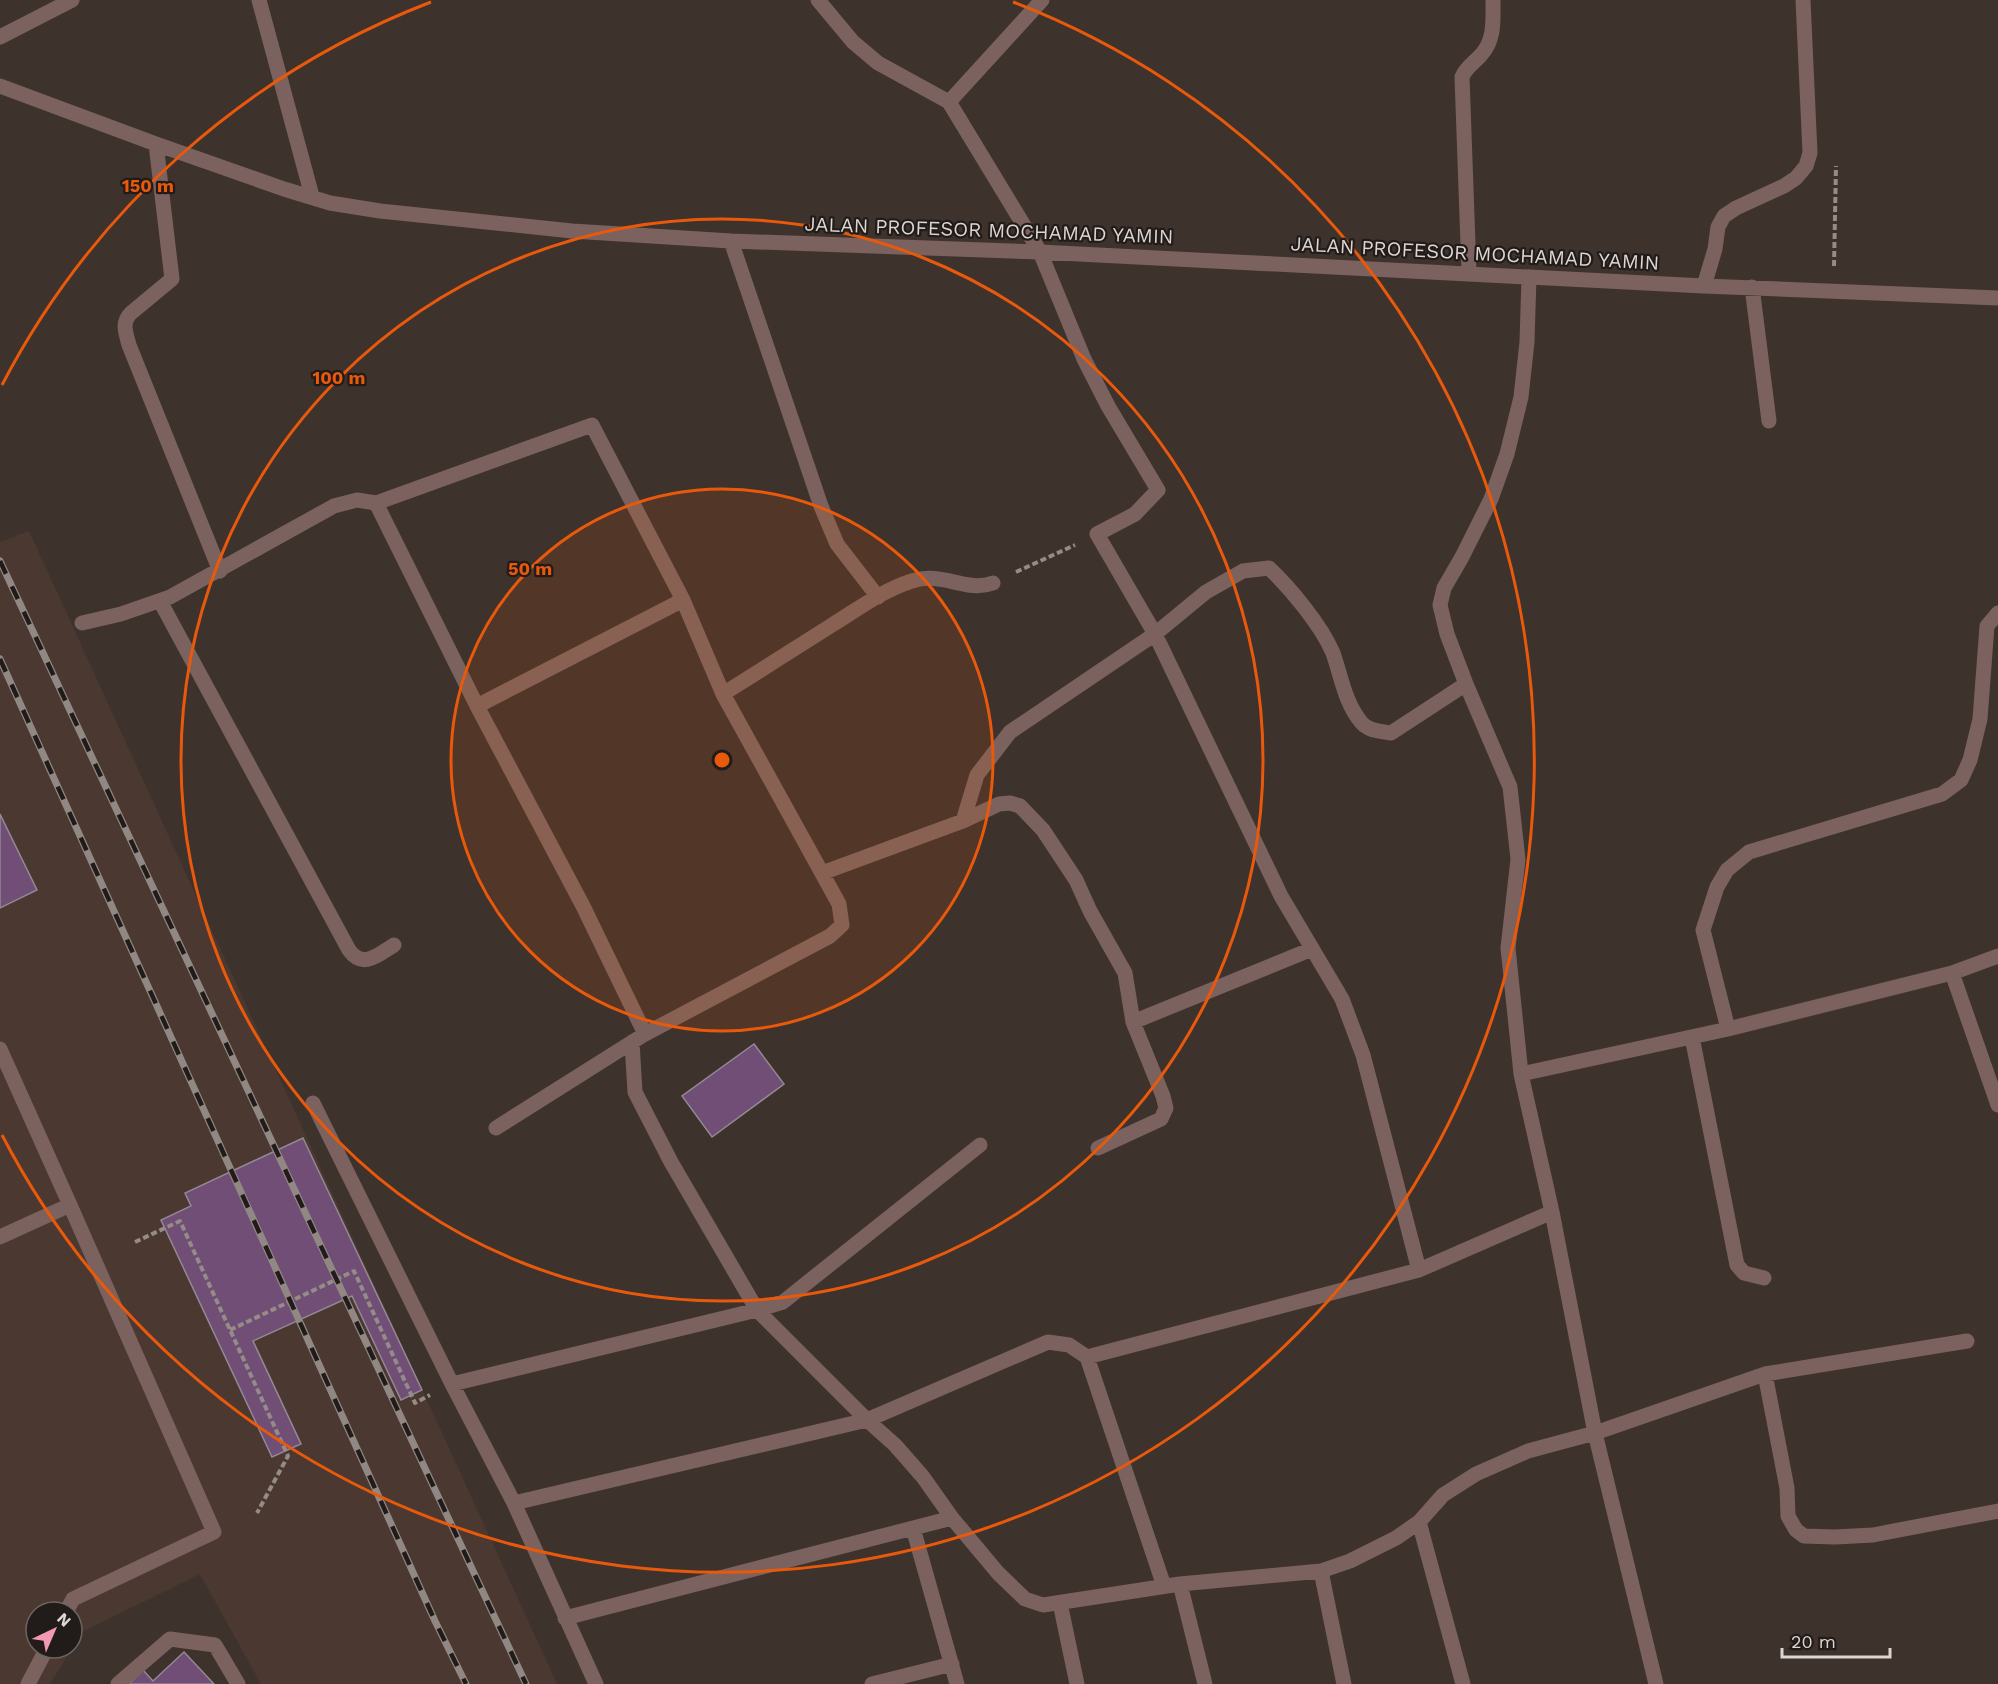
<svg xmlns="http://www.w3.org/2000/svg" width="1998" height="1684" font-family="'Work Sans',sans-serif">
  <style>
    .built { fill: #4b3931; fill-rule: evenodd }
    .building { fill: #714e75; stroke: #938994; stroke-width: 1.5 }
    .lines { fill: none; stroke-linecap: round; stroke-linejoin: round }
    .path { stroke: #958b87; stroke-width: 4; stroke-dasharray: 6 3; stroke-linecap: butt }
    .minor { stroke: #7c625e; stroke-width: 15 }
    .rail-casing { stroke: #918783; stroke-width: 7 }
    .rail { stroke: #211c19; stroke-width: 4.5; stroke-dasharray: 14; stroke-linecap: butt }
    .ring { fill: none; stroke: #e8590c; stroke-width: 3 }
    .labels { text-anchor: middle; dominant-baseline: central; stroke-width: 4.5; stroke-linejoin: round; paint-order: stroke }
    .street-label { font-size: 20px; fill: #ddd5d1; stroke: #211c19 }
    .centre { fill: #e8590c; stroke: #211c19; stroke-width: 3 }
    .ring-label { font-size: 18px; text-anchor: middle; font-weight: bold; fill: #e8590c; stroke: #211c19; stroke-width: 4.5; stroke-linejoin: round; paint-order: stroke }
  </style>
  <rect width="100%" height="100%" fill="#3e322d"/>
  <path class="built" d="M29,531L557,1684H261L200,1574L82,1632L50,1684H0V542ZM36,1612H72V1648H36Z"/>
  <path class="building" d="M0,814L37,890L0,908Z
    M754,1044L784,1084L712,1137L682,1096Z
    M303,1138L422,1390L401,1400L352,1296L253,1341L301,1444L272,1457L161,1220L191,1206L185,1193Z
    M184,1652L214,1684H129L143,1670L153,1681Z"/>
  <g class="lines">
    <path class="path" d="M1834,266L1836,166
      M1016,572L1075,545
      M135,1242L180,1221L288,1456L257,1513
      M230,1330L354,1271L415,1403L430,1395"/>
    <path class="minor" d="M259,0L312,196
      M818,0L853,42L878,63L949,102L1040,252L1084,359L1108,406L1158,490L1135,514L1097,534L1155,634L1281,896L1342,999L1363,1055L1419,1270
      M0,37L72,0
      M0,86L156,144L284,189L330,203L380,211L572,231L731,241L1040,252L1704,286L1998,298
      M949,102L1042,0
      M156,144L172,279L131,313C121,323 126,333 129,345L220,571
      M731,241L821,506L837,544L878,597
      M1469,272L1462,77C1466,67 1474,63 1481,55C1495,40 1493,20 1493,0
      M1529,277L1527,342L1521,397L1507,454L1491,499L1462,557L1444,588L1440,605L1447,634L1466,684L1510,787L1518,859L1508,948L1521,1074L1552,1212L1595,1433L1656,1684
      M1704,286L1715,249L1718,227L1724,216L1736,208L1784,186L1796,178L1806,166L1810,153L1803,0
      M1752,287L1769,421
      M376,503L592,425L683,600L723,694L839,904L842,925L830,936L645,1034L496,1128
      M160,601L349,950C363,970 379,954 394,945
      M82,623L121,614L170,597L334,506L357,500L376,503L477,706L583,906L645,1034
      M723,694C759,671 796,648 832,625C858,609 883,590 912,581C943,571 966,593 993,583
      M477,706L683,600
      M963,821L977,775L1010,732L1155,634L1206,592L1243,571L1269,568C1291,589 1321,625 1333,653C1341,676 1345,703 1361,722C1368,731 1380,731 1391,733L1466,684
      M822,873L963,821L999,804L1010,803L1020,806L1043,830L1076,880L1090,911L1125,973L1133,1022L1163,1096L1166,1108L1161,1119L1098,1148
      M1952,973L1998,1105
      M1133,1022L1312,949
      M1728,1029L1703,930L1717,887L1727,870L1749,852L1942,794L1961,780L1970,760L1980,719L1987,626L1998,613
      M1692,1037L1737,1265L1744,1273L1764,1278
      M632,1042L635,1092L671,1162L757,1310L867,1420L895,1445L923,1477L952,1518L998,1573L1025,1599L1043,1605L1180,1584L1321,1571L1350,1561L1396,1538L1419,1522L1443,1495L1476,1474L1528,1451L1595,1433L1765,1374L1967,1341
      M0,1049L70,1205
      M1521,1074L1728,1029L1952,973L1998,956
      M313,1103L452,1384L514,1503L596,1684
      M0,1237L70,1205L214,1532L73,1599L66,1612
      M1087,1357L1419,1270L1552,1212
      M1765,1374L1787,1488L1788,1516L1796,1530L1804,1536L1835,1537L1873,1535L1998,1511
      M452,1384L757,1310L783,1302L980,1145
      M514,1503L867,1420L1048,1342L1069,1345L1087,1357L1164,1586
      M1419,1522L1463,1684
      M913,1528L957,1684
      M1321,1571L1344,1684
      M1180,1584L1205,1684
      M1060,1603L1077,1684
      M565,1618L952,1518
      M28,1684L47,1648
      M118,1684L170,1639L215,1645L238,1684
      M872,1684L952,1664"/>
    <defs>
      <path id="rail" d="M0,561L526,1684
        M0,659L435,1621L466,1684"/>
    </defs>
    <use href="#rail" class="rail-casing"/>
    <use href="#rail" class="rail"/>
  </g>
  <circle cx="722" cy="760" r="271" fill="#e8590c" fill-opacity=".12"/>
  <g class="ring">
    <circle cx="722" cy="760" r="271"/>
    <circle cx="722" cy="760" r="541"/>
    <path d="M2 385A812 812 0 0 1 431 2M1013 2A812 812 0 1 1 2 1135"/>
  </g>
  <g class="labels">
    <g class="street-label">
      <text transform="translate(989 230) rotate(2)">JALAN PROFESOR MOCHAMAD YAMIN</text>
      <text transform="translate(1475 253) rotate(3)">JALAN PROFESOR MOCHAMAD YAMIN</text>
    </g>
  </g>
  <circle cx="722" cy="760" r="9" class="centre"/>
  <g class="ring-label">
    <text x="148" y="192">150 m</text>
    <text x="339" y="384">100 m</text>
    <text x="530" y="575">50 m</text>
  </g>
  <g transform="translate(54 1630) rotate(44)"><circle r="28" fill="#211c19" stroke="#6c6663" stroke-width="1.5"/>
  <path d="M0-4.5L10 22L0 15L-10 22Z" fill="#f19ab1"/>
  <text y="-9" font-size="16" font-weight="bold" text-anchor="middle" fill="#ddd5d1">N</text>
  </g>
  <path d="M1782 1648v9h108v-9" fill="none" stroke="#ddd5d1" stroke-width="3"/>
  <text x="1791" y="1648" font-size="18" fill="#ddd5d1" stroke="#211c19" stroke-width="4.5" paint-order="stroke">20 m</text>
</svg>
